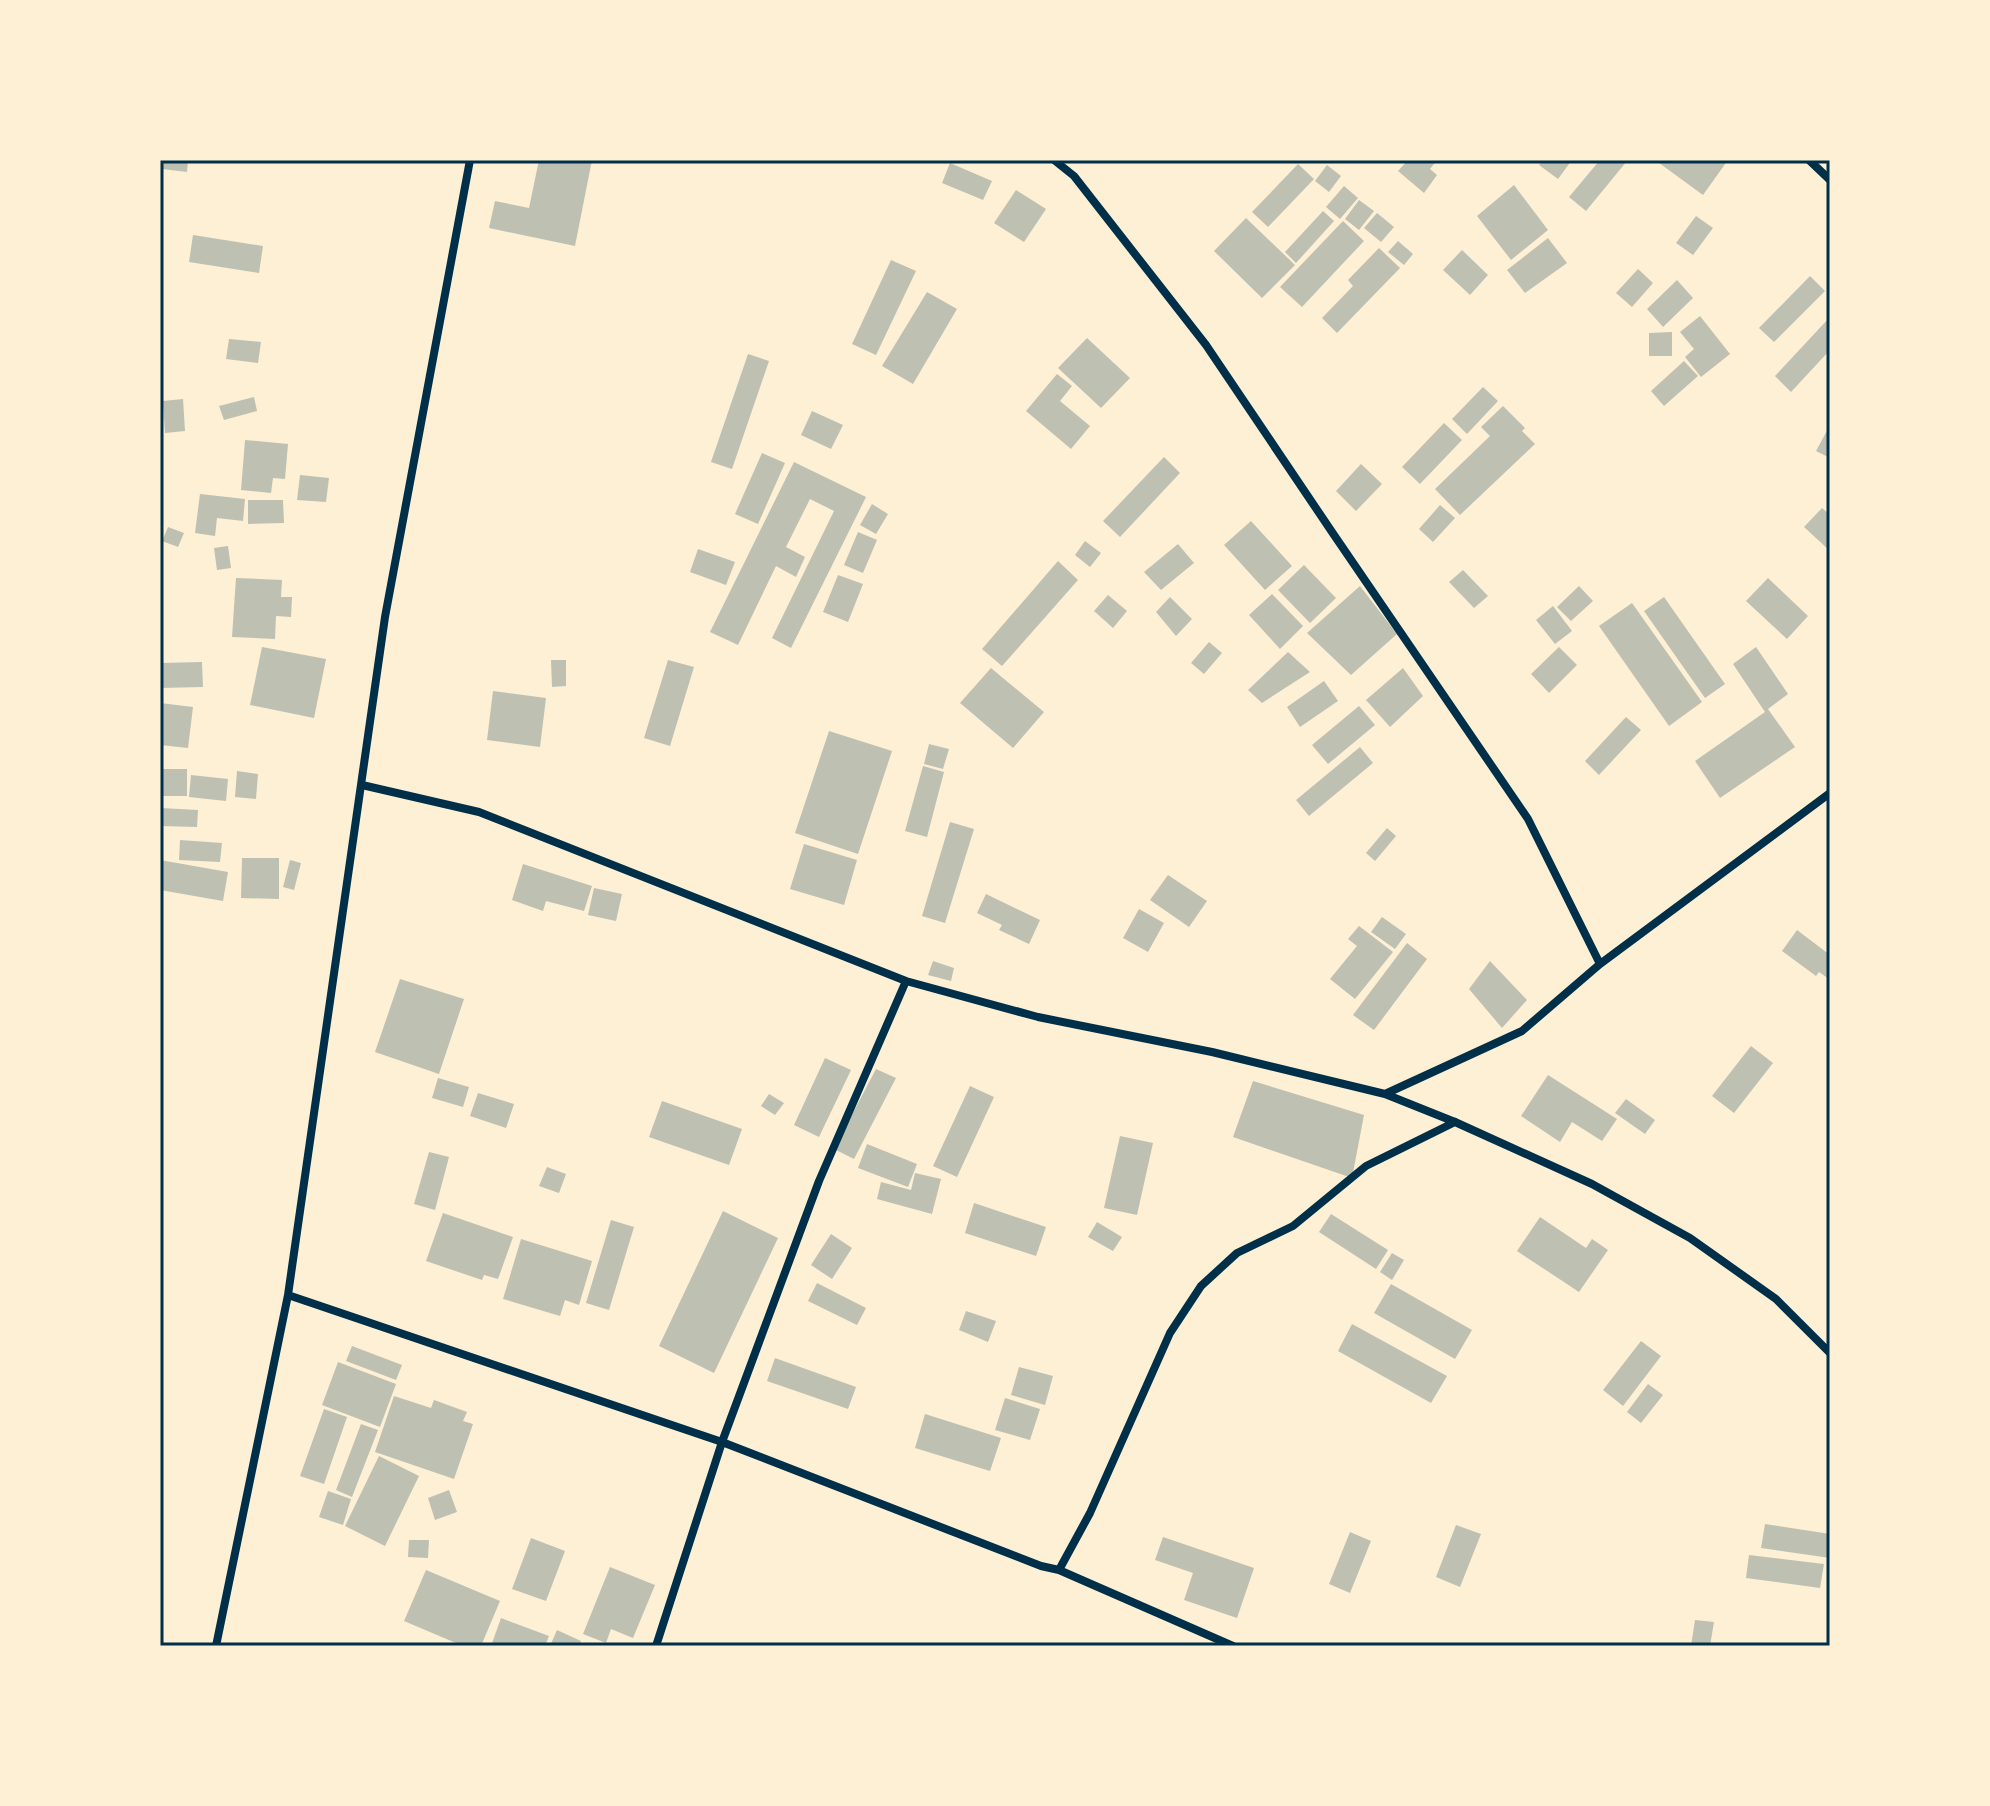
<svg xmlns="http://www.w3.org/2000/svg" width="1990" height="1806" font-family="Karla,sans-serif">
  <style>
    .building { fill: #bec0b2 }
    .lines { fill: none; stroke-linecap: round; stroke-linejoin: round }
    .minor { stroke: #003049; stroke-width: 8 }
    .neatline { fill: none; stroke: #003049; stroke-width: 3 }
  </style>
  <rect width="100%" height="100%" fill="#fdf0d5"/>
  <path class="building" d="M163,160H188L187,172L162,169Z
    M539,160H592L575,246L489,228L495,201L529,208Z
    M1408,160H1437L1430,169L1437,175L1424,193L1398,171Z
    M1543,160H1572L1558,179L1539,165Z
    M1600,160L1627,161L1586,211L1569,197Z
    M1655,160H1728L1703,195Z
    M950,163L992,181L983,200L942,183Z
    M1298,164L1314,179L1268,227L1252,212Z
    M1327,165L1341,176L1329,192L1315,181Z
    M1514,185L1548,230L1511,260L1477,216Z
    M1344,186L1358,198L1340,219L1326,207Z
    M1016,190L1046,209L1024,242L994,223Z
    M1359,200L1374,211L1359,230L1345,219Z
    M1323,211L1334,221L1296,263L1285,252Z
    M1377,213L1394,227L1381,242L1364,228Z
    M1696,216L1713,228L1693,255L1676,243Z
    M1246,218L1295,265L1262,298L1214,251Z
    M1343,221L1364,241L1302,307L1280,287Z
    M193,235L263,246L259,273L189,262Z
    M1548,238L1567,263L1525,293L1507,270Z
    M1398,241L1413,254L1404,265L1388,252Z
    M1379,248L1400,268L1337,333L1322,318L1353,286L1348,280Z
    M1462,250L1488,275L1470,295L1443,270Z
    M891,260L916,271L876,355L852,344Z
    M1638,269L1653,283L1632,307L1616,293Z
    M1810,276L1825,291L1774,342L1759,328Z
    M1677,280L1693,298L1663,327L1647,309Z
    M927,292L957,309L913,384L882,366Z
    M1700,316L1730,354L1701,377L1685,357L1694,349L1680,332Z
    M1830,317V350L1791,392L1775,376Z
    M1672,332V356H1649V333Z
    M1087,338L1130,378L1101,408L1058,368Z
    M229,339L261,342L258,363L226,359Z
    M748,354L769,361L732,469L711,462Z
    M1684,361L1698,376L1664,406L1651,391Z
    M1057,374L1072,386L1060,401L1090,426L1071,449L1026,411Z
    M1483,387L1498,401L1467,434L1452,419Z
    M254,397L257,411L224,420L219,406Z
    M183,399L185,431L165,433L163,401Z
    M1503,406L1525,428L1522,431L1535,444L1460,515L1435,489L1490,436L1481,427Z
    M812,411L843,425L831,449L801,435Z
    M1444,423L1462,440L1420,484L1402,467Z
    M1830,425V458L1816,451Z
    M245,440L288,444L285,479L273,478L271,493L241,490Z
    M762,453L785,463L758,524L735,514Z
    M1164,457L1180,473L1120,537L1103,521Z
    M794,462L866,497L791,648L772,638L834,511L810,499L786,547L805,557L796,577L776,566L738,645L710,632Z
    M1361,464L1382,484L1356,511L1336,491Z
    M300,475L329,478L326,502L297,500Z
    M200,494L245,499L243,521L217,518L215,536L195,533Z
    M248,500H283L284,523L248,524Z
    M872,504L888,514L876,534L860,525Z
    M1440,505L1455,518L1433,542L1419,529Z
    M1822,508L1830,515V551L1804,527Z
    M1251,521L1292,566L1265,590L1224,545Z
    M168,527L184,533L178,547L162,541Z
    M858,532L877,540L863,573L844,565Z
    M1085,541L1101,553L1090,567L1075,555Z
    M1178,544L1194,563L1161,590L1144,572Z
    M228,546L231,568L217,570L214,548Z
    M698,549L735,562L726,585L690,572Z
    M1058,561L1078,580L1002,666L982,649Z
    M1304,565L1336,598L1310,623L1278,590Z
    M1463,570L1488,596L1474,608L1449,582Z
    M838,575L863,584L848,622L823,612Z
    M236,578L282,580L281,597H292L291,617L276,616L275,639L232,637Z
    M1768,578L1808,616L1787,639L1746,601Z
    M1360,586L1397,634L1351,675L1307,633Z
    M1579,586L1593,601L1571,621L1557,607Z
    M1272,594L1303,626L1280,649L1249,615Z
    M1108,595L1127,611L1113,628L1094,611Z
    M1170,597L1192,619L1176,636L1156,612Z
    M1664,597L1725,684L1705,698L1644,611Z
    M1632,603L1702,702L1669,726L1599,626Z
    M1553,606L1572,631L1555,644L1536,620Z
    M1209,642L1222,653L1204,674L1191,663Z
    M262,647L326,659L314,718L250,705Z
    M1559,647L1577,665L1549,693L1531,674Z
    M1756,647L1788,694L1768,709L1795,747L1720,798L1695,761L1765,712L1733,664Z
    M1288,652L1310,672L1262,703L1248,690Z
    M551,660H566V686L552,687Z
    M668,660L694,667L670,746L644,738Z
    M202,662L203,687L160,688V663Z
    M991,668L1044,712L1013,748L960,703Z
    M1403,668L1423,696L1390,727L1366,700Z
    M1324,681L1338,701L1300,727L1287,707Z
    M493,691L546,698L540,747L487,740Z
    M160,703L193,707L188,748L160,745Z
    M1359,706L1375,725L1328,764L1312,745Z
    M1626,717L1641,730L1599,775L1585,761Z
    M829,731L892,751L858,854L795,833Z
    M929,744L949,749L943,769L924,764Z
    M1360,747L1373,763L1309,816L1296,800Z
    M923,766L944,772L927,837L905,831Z
    M160,769H187V796H160Z
    M237,771L258,774L256,799L235,797Z
    M191,775L228,779L226,801L189,797Z
    M160,808L198,810L197,827L160,826Z
    M950,822L974,829L945,923L922,916Z
    M1387,828L1396,836L1375,861L1366,853Z
    M180,840L222,843L220,862L179,860Z
    M804,844L857,860L844,905L790,889Z
    M242,858H279V899L241,898Z
    M160,860L228,872L223,901L160,890Z
    M290,860L301,863L294,890L283,887Z
    M523,864L592,886L584,911L546,901L543,911L512,900Z
    M1168,875L1207,901L1189,927L1150,900Z
    M594,888L622,894L616,921L588,915Z
    M986,894L1040,920L1029,944L999,930L1002,925L977,913Z
    M1139,909L1164,923L1148,952L1123,938Z
    M1382,917L1406,934L1395,949L1371,932Z
    M1359,926L1393,952L1355,999L1330,979L1357,946L1348,939Z
    M1797,930L1830,955L1829,979L1819,972L1816,976L1782,951Z
    M1407,943L1427,959L1374,1030L1353,1015Z
    M933,961L954,968L951,981L928,975Z
    M1490,961L1527,1000L1502,1028L1469,989Z
    M400,979L464,999L439,1074L375,1052Z
    M1751,1046L1773,1063L1734,1113L1712,1096Z
    M825,1058L851,1070L819,1137L794,1125Z
    M876,1069L896,1078L854,1159L834,1149Z
    M1548,1075L1617,1119L1602,1141L1572,1122L1560,1142L1521,1116Z
    M438,1078L469,1087L463,1107L432,1098Z
    M1253,1081L1364,1115L1352,1178L1233,1137Z
    M970,1086L994,1097L957,1177L933,1166Z
    M478,1093L514,1104L506,1128L470,1116Z
    M769,1094L784,1103L775,1115L761,1106Z
    M1626,1099L1655,1120L1645,1134L1615,1113Z
    M662,1101L742,1129L729,1165L649,1137Z
    M1120,1136L1153,1143L1137,1215L1104,1208Z
    M867,1144L917,1164L908,1187L858,1168Z
    M429,1152L449,1157L435,1210L414,1204Z
    M547,1167L566,1174L559,1193L539,1186Z
    M915,1173L941,1179L932,1214L877,1199L881,1182L911,1190Z
    M974,1203L1046,1227L1036,1256L965,1233Z
    M723,1211L778,1238L714,1373L659,1346Z
    M443,1213L513,1237L498,1279L484,1275L482,1280L426,1261Z
    M1331,1214L1388,1250L1376,1269L1319,1232Z
    M1540,1217L1586,1248L1592,1239L1608,1250L1579,1292L1517,1251Z
    M611,1220L634,1227L609,1310L586,1303Z
    M1097,1222L1122,1237L1113,1251L1088,1237Z
    M831,1234L852,1248L832,1279L811,1265Z
    M521,1239L592,1261L579,1305L565,1300L560,1316L503,1299Z
    M1392,1253L1404,1260L1392,1280L1380,1272Z
    M817,1283L866,1308L857,1325L808,1301Z
    M1391,1284L1472,1330L1455,1359L1374,1313Z
    M966,1311L996,1321L988,1342L959,1330Z
    M1352,1324L1447,1376L1431,1403L1338,1351Z
    M1641,1341L1661,1356L1623,1406L1603,1390Z
    M352,1346L402,1365L396,1380L346,1361Z
    M775,1358L856,1387L848,1409L767,1381Z
    M338,1362L396,1384L380,1427L322,1405Z
    M1019,1367L1053,1376L1045,1405L1011,1395Z
    M1648,1384L1663,1395L1641,1423L1627,1412Z
    M394,1396L431,1408L434,1400L467,1412L463,1421L473,1424L454,1479L375,1452Z
    M1005,1398L1040,1409L1030,1440L995,1430Z
    M324,1409L347,1417L324,1484L300,1476Z
    M925,1414L1001,1438L990,1471L915,1448Z
    M361,1424L378,1430L352,1497L336,1490Z
    M379,1456L419,1476L385,1546L345,1526Z
    M449,1490L457,1512L435,1520L428,1498Z
    M328,1491L351,1499L343,1525L319,1517Z
    M1765,1524L1830,1534V1558L1761,1548Z
    M1456,1525L1481,1534L1460,1587L1436,1577Z
    M1350,1532L1371,1541L1350,1593L1329,1584Z
    M1163,1537L1254,1568L1237,1618L1184,1600L1193,1573L1155,1560Z
    M531,1538L565,1551L546,1601L512,1589Z
    M409,1540H429L428,1558L408,1557Z
    M1749,1555L1824,1564L1820,1588L1746,1578Z
    M610,1567L655,1585L633,1638L611,1629L606,1643L583,1634Z
    M426,1570L500,1601L481,1646H463L404,1621Z
    M501,1618L549,1636L545,1646H491Z
    M1695,1620L1714,1622L1710,1646H1691Z
    M557,1630L581,1641L579,1646H550Z"/>
  <g class="lines">
    <path class="minor" d="M1054,160L1074,176L1206,345L1332,532L1528,819L1600,964L1522,1031L1385,1094
      M1809,160L1830,180
      M362,785L479,812L906,981L1038,1017L1212,1052L1385,1094L1455,1122L1592,1184L1690,1238L1776,1299L1830,1353
      M1600,964L1830,793
      M288,1295L722,1442L1041,1566L1059,1570L1090,1513L1170,1333L1201,1286L1237,1253L1293,1226L1366,1166L1455,1122
      M1059,1570L1233,1646
      M216,1646L288,1295L385,617L470,160
      M656,1646L722,1442L819,1181L906,981"/>
  </g>
  <rect width="1990" height="1806" fill="none" stroke="#fdf0d5" stroke-width="324"/>
  <rect x="162" y="162" width="1666" height="1482" class="neatline"/>
</svg>
